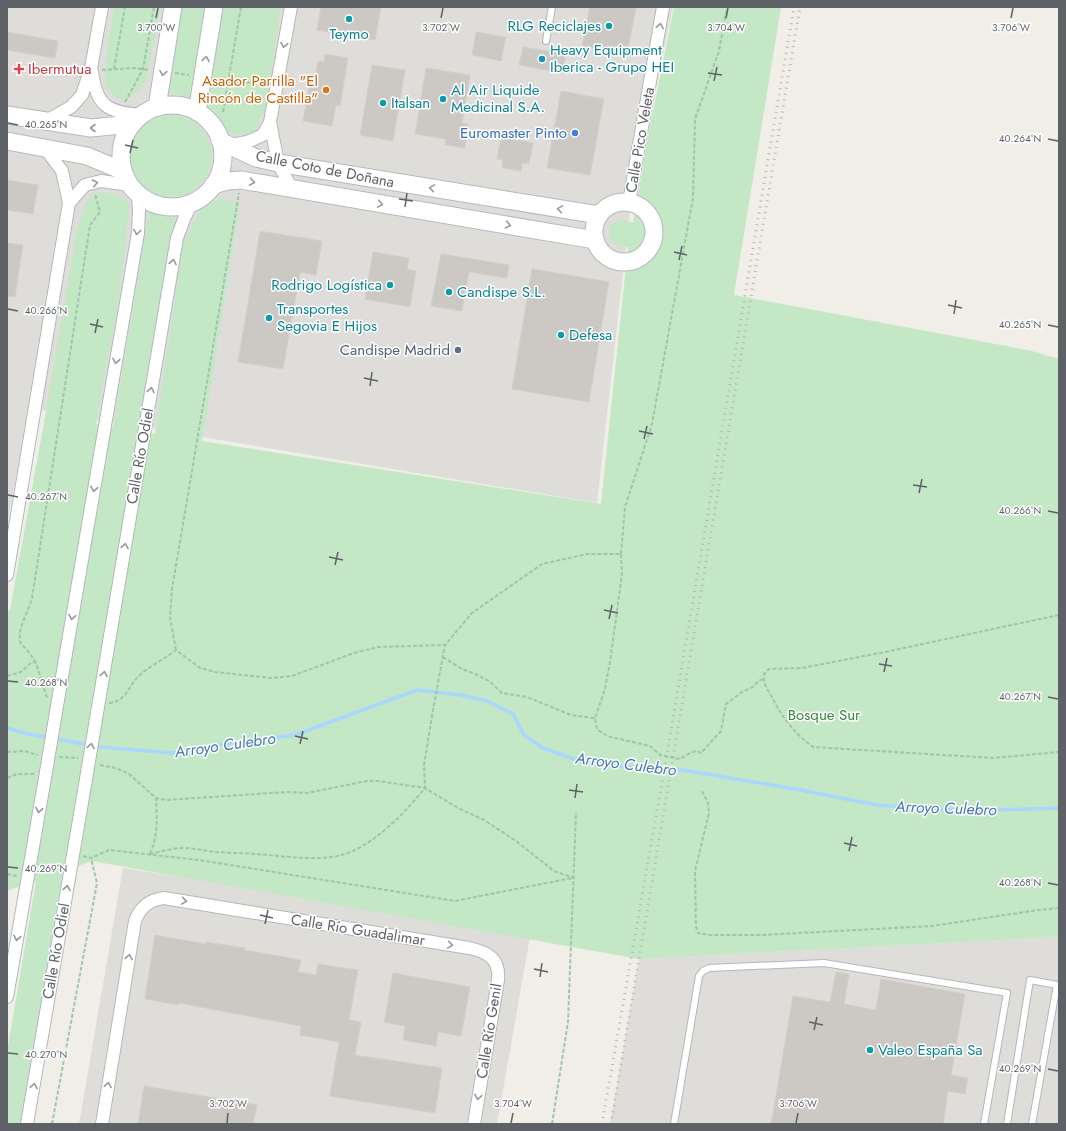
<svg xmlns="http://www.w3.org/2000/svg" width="1066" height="1131" font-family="Jost,sans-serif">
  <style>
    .industrial { fill: #dfddd9 }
    .green { fill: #c4e7c5 }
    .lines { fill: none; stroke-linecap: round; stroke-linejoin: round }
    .stream { stroke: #a9d7fd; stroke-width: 3.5 }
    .building { fill: #ccc9c4; stroke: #d5d0c5 }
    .lane-casing { stroke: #b4b7bb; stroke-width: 8 }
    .street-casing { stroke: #b4b7bb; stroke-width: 14 }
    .secondary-casing { stroke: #b5b9be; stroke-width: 19 }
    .path { stroke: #9dc7aa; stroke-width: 2; stroke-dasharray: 4 2; stroke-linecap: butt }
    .lane { stroke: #fff; stroke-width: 6 }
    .street { stroke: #fff; stroke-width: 12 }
    .secondary { stroke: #fff; stroke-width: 17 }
    .rail { stroke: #b5b6b7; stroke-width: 3; stroke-dasharray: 1 5; stroke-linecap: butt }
    .street-bridge-casing { stroke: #b4b7bb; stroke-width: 14; stroke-linecap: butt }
    .street-bridge { stroke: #fff; stroke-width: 12 }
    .oneway { stroke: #96999c }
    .ticks { fill: none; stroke: #5e6267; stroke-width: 1.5 }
    .culture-dot { fill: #0f9aa8; stroke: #fff; stroke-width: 1.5 }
    .health-dot { fill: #e0444e; stroke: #fff; stroke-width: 1.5 }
    .food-dot { fill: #e8710a; stroke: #fff; stroke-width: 1.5 }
    .shop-dot { fill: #3f7fe0; stroke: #fff; stroke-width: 1.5 }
    .service-dot { fill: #5c6f8a; stroke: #fff; stroke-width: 1.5 }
    .labels { text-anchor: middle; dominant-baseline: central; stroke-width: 3; stroke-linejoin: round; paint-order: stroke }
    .culture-label { font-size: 15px; fill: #0d838f; stroke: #fff; text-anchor: start }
    .health-label { font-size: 15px; fill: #be3a42; stroke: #fff; text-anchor: start }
    .food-label { font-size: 15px; fill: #c56008; stroke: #fff; text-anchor: end }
    .shop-label { font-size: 15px; fill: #366cbe; stroke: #fff; text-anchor: end }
    .street-label { font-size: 15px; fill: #5e6267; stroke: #fff }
    .service-label { font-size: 15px; fill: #4e5e75; stroke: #fff; text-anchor: end }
    .park-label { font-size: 15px; fill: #37853d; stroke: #fff }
    .water-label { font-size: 16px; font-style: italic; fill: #4477b0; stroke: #fff }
    .ticks-label { font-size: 10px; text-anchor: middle; fill: #5e6267; stroke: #fff; stroke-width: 3; stroke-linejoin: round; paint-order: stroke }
  </style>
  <rect width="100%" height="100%" fill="#f0eee7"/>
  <path class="industrial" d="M7,7H673L631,202L597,503L29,408L7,524Z
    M123,868L531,931L497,1124H79Z
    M1059,937V1124H610L639,959Z"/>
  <path class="green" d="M114,7H160L146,81L138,91L125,101C117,97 110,95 106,87C102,79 112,20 114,7Z
    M179,7H207L192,97L165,92Z
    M220,7H281L265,110L254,134H228L218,121L203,108Z
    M674,7H781L734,295L1032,351L1059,359V937L639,959L92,861L63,871L21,1124H7V1052L36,881L7,891V613L10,610L45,417L76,234L87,200L96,192L116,194L130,204L119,297L96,424L113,427L149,212L175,218L138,431L155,434L183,245L200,210L219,199L240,203L202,441L601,504L628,247C598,251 605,209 633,223L650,126Z
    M130 156a41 41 0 1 1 82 0a41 41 0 1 1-82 0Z"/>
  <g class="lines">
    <path class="stream" d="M7,728L28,734L101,747L172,753L223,744L295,735L417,690L461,695L487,701L513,714L524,735L543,748L582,762L617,766L683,770L801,790L877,805L968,811L1059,808"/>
  </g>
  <path class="building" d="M321,7H381L375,40L317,30Z
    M590,7H636L627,54L582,46Z
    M7,32L58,41L55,58L7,50Z
    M476,32L506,37L501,61L472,55Z
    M523,47L566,54L562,73L519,65Z
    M325,54L348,58L340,106L336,105L332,126L303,121L311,74L316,75L318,61L324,62Z
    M372,65L405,70L393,141L360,135Z
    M426,68L470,75L462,123L468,124L465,148L445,145L446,139L415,134Z
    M561,91L604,99L590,175L547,168Z
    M501,137L533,143L529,164L522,163L521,171L502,168L503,160L497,159Z
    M7,180L38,185L33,214L7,210Z
    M260,231L322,241L316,275L300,272L283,369L238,362Z
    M7,243L23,245L15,297L7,296Z
    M373,252L409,258L407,269L416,271L410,307L365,299Z
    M441,254L509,265L507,278L469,272L462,311L431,306Z
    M532,269L609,282L589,402L512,389Z
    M155,935L205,944L206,942L245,948V950L301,960L298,972L316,975L318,964L358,970L349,1020L361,1022L355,1055L442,1068L435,1113L330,1096L339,1042L300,1035L301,1026L179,1003V1005L145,999Z
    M836,972L849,974L844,1004L876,1010L881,979L965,994L951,1075L968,1078L965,1094L948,1091L943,1124H771L793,996L830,1002Z
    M393,973L470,987L461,1036L438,1032L436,1046L403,1040L405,1026L384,1022Z
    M144,1086L257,1105L253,1124H138Z"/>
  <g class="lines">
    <defs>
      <path id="lane" d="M546,41L552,7
        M674,1124L699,976L703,971L709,968L824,963L1007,993L984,1124
        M1007,1124L1030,980L1057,985L1032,1124"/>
      <path id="street" d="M92,71C96,106 107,112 141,115
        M46,121L71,107L82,95L91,68L102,7
        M270,122L278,163L292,189
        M230,145L247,142L263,135L270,122L291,7
        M629,202L663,7
        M69,203L85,185L101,181L130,185
        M7,575L69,203L62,171L45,148
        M57,706L138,233L139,211L138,194
        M97,713L177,238L184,219L192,202
        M7,997L46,772
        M27,1124L86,779
        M102,1124L135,921C140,907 149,900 164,898L469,948C488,952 500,959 498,980L474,1124"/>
      <path id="secondary" d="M121 156a51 51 0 1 1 102 0a51 51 0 1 1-102 0Z
        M157,107L173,7
        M197,112L214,7
        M7,115L91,128L131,124
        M7,141L87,156L123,171
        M220,141L256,158L278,163L599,215
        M213,185L227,181L241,180L595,240
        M594 232a30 30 0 1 1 60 0a30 30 0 1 1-60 0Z"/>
    </defs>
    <use href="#lane" class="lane-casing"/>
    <use href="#street" class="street-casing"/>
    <use href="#secondary" class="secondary-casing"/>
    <path class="path" d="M114,69L125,7
      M102,70L135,68L149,70
      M175,73L189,75
      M216,80L253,83L267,79
      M125,102L143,69L154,7
      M223,112L241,7
      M621,554L622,574L610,662L605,689L595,718L597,729L607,736L650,746L660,755L680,759L690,753L696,751L701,753L721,731L726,704L742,692L753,687L758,681L763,679
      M1059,615L885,652L802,668L769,669L764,674C763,683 767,689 772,697C782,717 794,733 813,747L993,758L1059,752
      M176,650L170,618L172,589L239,193
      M443,657L462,669L475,674L489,681L502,693L527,697L571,715L595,718
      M36,663L31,655L20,642C18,626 28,613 32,598L90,225L100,212L95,194
      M7,676L21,672L32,662L36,663L47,698
      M109,703C127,701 128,686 138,677C147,667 165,659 176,650L200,668L215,672L271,678L292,676L354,653L378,647L445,645
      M7,752L24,751L38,755
      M59,757L78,758
      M100,765L115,768L128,773L156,798L166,800L287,792L307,793L367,781H378L425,788L458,808L484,820L516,841L554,871L574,878
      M7,778L17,774H35
      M702,791L708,803L709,813L695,871L696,927L698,933L709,935H762L932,926L1038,910L1059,908
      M150,854C160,852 172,848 183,848C194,848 205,851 216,852C229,853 243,853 256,854C285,856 328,864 355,850C383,836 406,811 425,788L424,765L433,710L445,645L472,613L542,564L587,554H621L625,507L652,424L693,198L695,119L719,51L727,7
      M150,854C158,836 157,818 156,798
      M83,856L91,858L109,850L199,860L455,901L572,878
      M7,874L17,876
      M52,1124L97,883L91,858
      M552,1124L568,1022L576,812"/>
    <use href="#lane" class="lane"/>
    <use href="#street" class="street"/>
    <use href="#secondary" class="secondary"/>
    <path class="rail" d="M602,1124L668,748L794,7
      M611,1124L800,7"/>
    <defs>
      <path id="street-bridge" d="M46,772L57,706
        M86,779L97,713"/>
    </defs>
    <use href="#street-bridge" class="street-bridge-casing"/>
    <use href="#street-bridge" class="street-bridge"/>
  </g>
  <defs><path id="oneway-chevron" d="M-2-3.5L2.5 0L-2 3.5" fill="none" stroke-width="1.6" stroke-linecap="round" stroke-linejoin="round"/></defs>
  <g class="oneway">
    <use href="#oneway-chevron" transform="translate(660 26) rotate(-80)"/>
    <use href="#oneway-chevron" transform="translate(284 45) rotate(100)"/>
    <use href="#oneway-chevron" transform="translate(206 59) rotate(-81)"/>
    <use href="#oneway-chevron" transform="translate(163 73) rotate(99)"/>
    <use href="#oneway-chevron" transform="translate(93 128) rotate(-180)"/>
    <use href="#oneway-chevron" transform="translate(252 182) rotate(10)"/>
    <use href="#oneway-chevron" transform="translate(95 183) rotate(-12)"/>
    <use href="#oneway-chevron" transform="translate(432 188) rotate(-171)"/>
    <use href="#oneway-chevron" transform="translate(380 204) rotate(10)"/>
    <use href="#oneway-chevron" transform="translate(560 209) rotate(-171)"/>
    <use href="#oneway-chevron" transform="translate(508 225) rotate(10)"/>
    <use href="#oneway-chevron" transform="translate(137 232) rotate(97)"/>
    <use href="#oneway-chevron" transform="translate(173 262) rotate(-80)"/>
    <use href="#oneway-chevron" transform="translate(116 361) rotate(100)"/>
    <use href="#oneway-chevron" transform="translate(151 390) rotate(-80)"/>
    <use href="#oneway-chevron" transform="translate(94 489) rotate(100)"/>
    <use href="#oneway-chevron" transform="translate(125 546) rotate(-80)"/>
    <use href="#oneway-chevron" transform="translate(72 617) rotate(100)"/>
    <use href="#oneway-chevron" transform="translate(104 674) rotate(-80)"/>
    <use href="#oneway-chevron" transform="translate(91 746) rotate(-80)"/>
    <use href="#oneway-chevron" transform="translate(39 810) rotate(100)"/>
    <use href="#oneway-chevron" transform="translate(67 888) rotate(-80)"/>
    <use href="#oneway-chevron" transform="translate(184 901) rotate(9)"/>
    <use href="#oneway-chevron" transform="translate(17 938) rotate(100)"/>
    <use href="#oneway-chevron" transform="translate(450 945) rotate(9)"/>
    <use href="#oneway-chevron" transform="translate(129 957) rotate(-81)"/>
    <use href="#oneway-chevron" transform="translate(108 1085) rotate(-81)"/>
    <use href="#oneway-chevron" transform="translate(34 1086) rotate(-80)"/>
    <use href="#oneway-chevron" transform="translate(478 1097) rotate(100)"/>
  </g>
  <path class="ticks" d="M156,18L158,8M441,18L443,8M726,18L728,8M1011,18L1013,8M708,73L722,75M714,81L717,67M8,123L18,125M1048,139L1058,141M125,145L138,148M130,153L133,140M399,199L413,201M405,207L407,193M674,252L687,255M679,260L682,246M948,305L962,308M8,309L18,311M954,314L956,300M90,324L103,327M1048,325L1058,327M95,333L98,319M364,378L378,381M370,386L372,372M639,431L653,434M644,439L647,426M913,485L927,487M919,493L922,479M8,495L18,497M1048,511L1058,513M329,557L343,560M335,565L338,552M604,610L618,613M609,619L612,605M879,664L892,666M884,672L887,658M8,681L18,682M1048,697L1058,699M295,736L308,739M300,744L303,731M569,790L583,792M575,798L577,784M844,843L857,846M849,851L852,837M8,867L18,868M1048,883L1058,885M260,915L273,918M265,924L268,910M534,969L548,972M540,977L542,963M809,1022L823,1025M814,1030L817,1017M8,1053L18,1054M1048,1069L1058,1071M227,1123L228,1113M511,1123L513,1113M796,1123L798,1113"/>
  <g class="culture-dot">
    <circle cx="349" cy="19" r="4"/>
    <circle cx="609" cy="26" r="4"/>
    <circle cx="542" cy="59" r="4"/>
    <circle cx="443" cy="99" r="4"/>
    <circle cx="383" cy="103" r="4"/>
    <circle cx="390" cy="285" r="4"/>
    <circle cx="449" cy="292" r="4"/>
    <circle cx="269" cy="318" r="4"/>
    <circle cx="561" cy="335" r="4"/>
    <circle cx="870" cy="1050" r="4"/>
  </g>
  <path class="health-dot" d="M17 63h4v4h4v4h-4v4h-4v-4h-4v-4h4z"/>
  <circle class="food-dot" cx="326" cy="90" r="4"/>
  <circle class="shop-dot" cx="575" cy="133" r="4"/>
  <circle class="service-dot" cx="458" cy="350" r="4"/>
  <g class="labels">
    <g class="culture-label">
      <text x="601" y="26" text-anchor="end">RLG Reciclajes</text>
      <text x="349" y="34" text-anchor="middle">Teymo</text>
      <text x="550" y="50">Heavy Equipment<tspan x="550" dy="17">Iberica - Grupo HEI</tspan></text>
      <text x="451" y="90">Al Air Liquide<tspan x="451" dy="17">Medicinal S.A.</tspan></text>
      <text x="391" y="103">Italsan</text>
      <text x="382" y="285" text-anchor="end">Rodrigo Logística</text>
      <text x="457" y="292">Candispe S.L.</text>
      <text x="277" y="309">Transportes<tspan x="277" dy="17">Segovia E Hijos</tspan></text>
      <text x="569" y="335">Defesa</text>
      <text x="878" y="1050">Valeo España Sa</text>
    </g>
    <g class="health-label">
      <text x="28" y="69">Ibermutua</text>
    </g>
    <g class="food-label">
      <text x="318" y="81">Asador Parrilla "El<tspan x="318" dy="17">Rincón de Castilla"</tspan></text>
    </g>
    <g class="shop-label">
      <text x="567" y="133">Euromaster Pinto</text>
    </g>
    <g class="street-label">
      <text transform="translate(640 140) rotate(-80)">Calle Pico Veleta</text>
      <text transform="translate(325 169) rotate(11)">Calle Coto de Doñana</text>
      <text transform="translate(140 456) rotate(-80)">Calle Río Odiel</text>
      <text transform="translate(358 930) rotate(9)">Calle Río Guadalimar</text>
      <text transform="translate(56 951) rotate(-80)">Calle Río Odiel</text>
      <text transform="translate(489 1031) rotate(-81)">Calle Río Genil</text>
    </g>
    <g class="service-label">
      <text x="450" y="350">Candispe Madrid</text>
    </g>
    <g class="park-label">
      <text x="824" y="715">Bosque Sur</text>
    </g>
    <g class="water-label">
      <text transform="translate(225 745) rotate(-8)">Arroyo Culebro</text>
      <text transform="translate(626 764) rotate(7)">Arroyo Culebro</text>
      <text transform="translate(946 808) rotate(2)">Arroyo Culebro</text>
    </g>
  </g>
  <g class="ticks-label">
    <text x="441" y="31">3.702°W</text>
    <text x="726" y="31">3.704°W</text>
    <text x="1011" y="31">3.706°W</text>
    <text x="156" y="31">3.700°W</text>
    <text x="46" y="128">40.265°N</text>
    <text x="1020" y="142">40.264°N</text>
    <text x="46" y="314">40.266°N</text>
    <text x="1020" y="328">40.265°N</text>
    <text x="46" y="500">40.267°N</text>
    <text x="1020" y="514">40.266°N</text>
    <text x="46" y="686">40.268°N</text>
    <text x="1020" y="700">40.267°N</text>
    <text x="46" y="872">40.269°N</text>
    <text x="1020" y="886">40.268°N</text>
    <text x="46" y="1058">40.270°N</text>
    <text x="1020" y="1072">40.269°N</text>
    <text x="228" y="1107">3.702°W</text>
    <text x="513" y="1107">3.704°W</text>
    <text x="798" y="1107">3.706°W</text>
  </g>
  <rect width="1066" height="1131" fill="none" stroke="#5e6267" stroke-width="16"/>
</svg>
